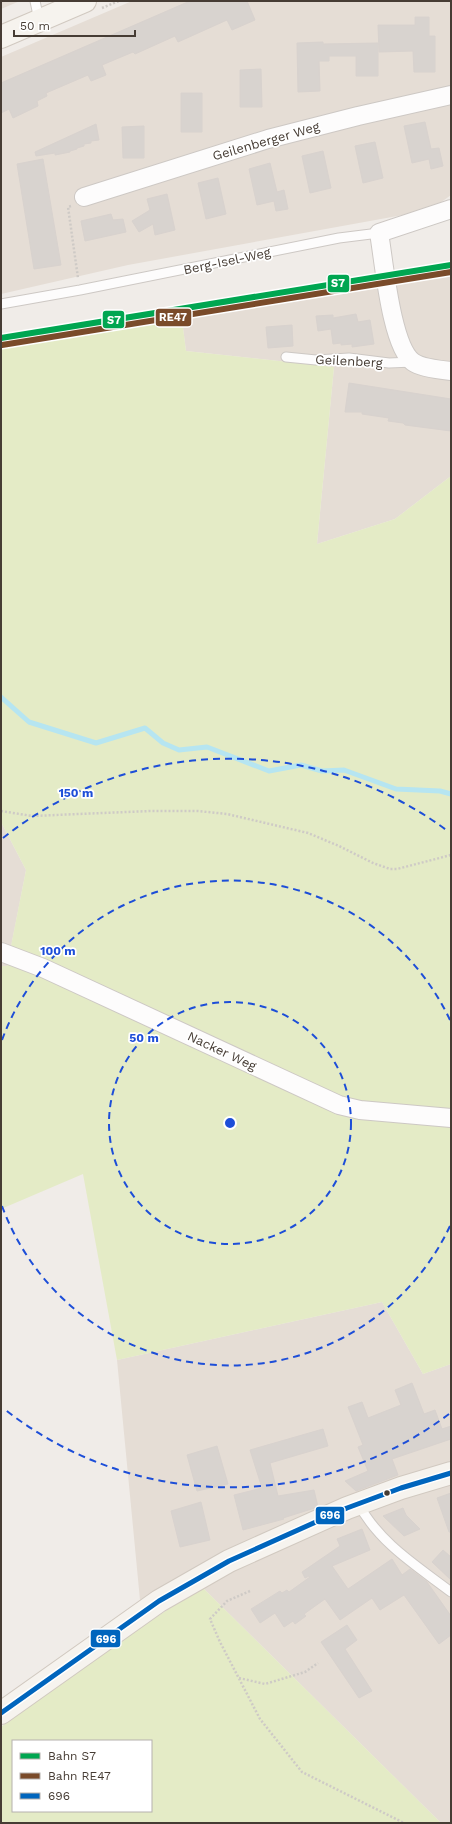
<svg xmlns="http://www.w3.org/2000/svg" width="452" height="1824" font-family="'Work Sans',sans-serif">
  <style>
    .residential { fill: #e5ddd5 }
    .green { fill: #e4ebc6; fill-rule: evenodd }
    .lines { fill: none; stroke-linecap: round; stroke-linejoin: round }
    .stream { stroke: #b6e5f1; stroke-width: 5 }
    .building { fill: #d8d3cf; stroke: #d8d2ce }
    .lane-casing { stroke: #cdc8c4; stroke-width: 11 }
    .street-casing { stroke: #cdc8c4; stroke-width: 20 }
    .secondary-casing { stroke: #d1c9c0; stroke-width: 24 }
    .path { stroke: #cecac6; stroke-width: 2.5; stroke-dasharray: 2 2; stroke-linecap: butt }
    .lane { stroke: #fdfcfc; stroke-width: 9 }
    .street { stroke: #fdfcfc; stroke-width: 18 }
    .secondary { stroke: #f6f3ee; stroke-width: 22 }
    .bus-1-casing { stroke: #fff; stroke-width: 8 }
    .bus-1 { stroke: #0065bd; stroke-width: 5 }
    .rail-1-casing { stroke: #fff; stroke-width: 9 }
    .rail-2-casing { stroke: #fff; stroke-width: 9 }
    .rail-1 { stroke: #00a651; stroke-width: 6 }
    .rail-2 { stroke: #7a4b2a; stroke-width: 6 }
    .ring { fill: none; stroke: #1d4ed8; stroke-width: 2; stroke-dasharray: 7 5 }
    .bus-dot { fill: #463c34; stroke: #fff; stroke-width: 1.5 }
    .labels { text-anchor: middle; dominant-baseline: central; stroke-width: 3.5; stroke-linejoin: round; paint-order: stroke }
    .street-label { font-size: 13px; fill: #463c34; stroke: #fff }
    .centre { fill: #1d4ed8; stroke: #fff; stroke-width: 2 }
    .ring-label { font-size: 12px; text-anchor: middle; font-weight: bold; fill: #1d4ed8; stroke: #fff; stroke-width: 3.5; stroke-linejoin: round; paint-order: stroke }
    .line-badge { stroke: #fff; stroke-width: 1.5 }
    .badge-label { font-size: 11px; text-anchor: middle; font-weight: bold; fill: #fff }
  </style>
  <rect width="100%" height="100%" fill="#f0ece8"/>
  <path class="residential" d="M1,1H20L1,9Z
    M132,1H451V195L436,206L414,213L128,265L1,294V57Z
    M451,275V476L395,519L317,544L334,367L186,351L182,320Z
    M1,822L26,870L7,967L1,966Z
    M382,1302L423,1374L451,1364V1823H441L202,1587L192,1569L140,1600L117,1360Z"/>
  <path class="green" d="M182,320L186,351L334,367L317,544L395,519L451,476V1364L423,1374L382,1302L117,1360L83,1174L1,1209V966H7L26,870L1,822V348L37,341Z
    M202,1587L441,1823H1V1727L131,1634ZM13,1741H151V1811H13Z"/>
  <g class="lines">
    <path class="stream" d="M1,697L29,722L96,743L145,728L163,743L179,750L207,747L269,771L301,765L322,771L344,770L396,789L440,791L451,794"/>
  </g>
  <path class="building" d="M190,1H247L255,20L232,30L227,20L178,42L175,36L135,54L133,52L102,65L106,75L91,81L88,75L46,93L47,96L37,101L38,106L13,118L9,109L1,113V83Z
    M415,17H429V36H435V72H414L413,51L379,52L378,25H415Z
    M323,42V44L378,43V76H356V56H329V61H319L320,91L298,92L297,43Z
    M261,69L262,107H240V70Z
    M181,93H202V132H181Z
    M425,122L431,149L439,148L443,166L431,169L429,159L412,163L404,126Z
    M96,124L99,140L91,141V143L84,144V146L77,148V149L70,151V152L55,155V153L36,156L35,152Z
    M144,126V158H123L122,127Z
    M375,142L383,178L363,183L355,146Z
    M323,151L331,188L310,193L302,156Z
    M43,159L61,265L34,269L17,164Z
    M270,163L277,192L284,190L288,209L276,211L274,201L257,205L249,169Z
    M218,178L226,214L206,219L198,183Z
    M167,194L175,230L155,235L153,224L139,232L132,221L150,210L147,199Z
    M111,214L113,220L123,219L126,232L85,241L81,221Z
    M356,314L358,322L370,320L374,344L352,347V344L341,345V343L333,344L331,329L318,331L316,316L333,315V318Z
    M292,325L293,346L268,348L266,327Z
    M349,383L451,399V431L405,425L403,423L388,421L389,418L362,414V412H345Z
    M412,1383L424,1414L435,1410L442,1429L451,1426V1439L392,1459L398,1475L356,1491L345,1481L368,1471L358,1447L363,1445L348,1407L362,1402L368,1418L401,1405L395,1390Z
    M323,1429L328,1446L270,1463L278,1496L314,1490L318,1507L283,1518L284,1519L243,1530L234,1495L262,1488L250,1450Z
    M217,1446L228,1484L197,1491L187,1455Z
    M451,1493V1532H449L437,1498Z
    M201,1502L210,1540L180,1547L171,1511Z
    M403,1508L406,1515L420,1529L404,1536L383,1516Z
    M362,1529L370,1550L332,1566L348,1589L392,1559L402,1575L410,1569L427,1582L451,1616V1635L439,1644L404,1595L380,1610L372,1598L340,1620L325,1599L304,1614L306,1616L295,1624L293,1621L284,1627L275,1613L260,1623L251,1609L280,1591L282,1593L287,1590L289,1592L310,1577L309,1576L305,1578L302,1572L340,1546L337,1539Z
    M443,1550L451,1557V1580L432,1562Z
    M347,1625L357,1640L345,1649L372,1691L359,1698L321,1642Z"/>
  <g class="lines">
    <defs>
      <path id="lane" d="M35,1L39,20
        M1,304L80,290L339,238L379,233
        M286,357L316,360L349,358L389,363L413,362
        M358,1503C379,1543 417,1566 451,1592"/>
      <path id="street" d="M84,197L268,139L358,116L451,95
        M451,209L379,233C384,261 391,346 413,362C421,368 441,370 451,371
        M1,952L43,968L339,1105L360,1110L451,1118"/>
      <path id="secondary" d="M1,37L85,1
        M1,1713L159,1601L229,1561L347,1508L401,1488L451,1473"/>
    </defs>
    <use href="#lane" class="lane-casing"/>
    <use href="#street" class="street-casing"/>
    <use href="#secondary" class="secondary-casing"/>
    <path class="path" d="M102,8L119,1
      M71,206L68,207L78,278
      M1,811L32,816L150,811H198L227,814L308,833L339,846L373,863L390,869H397L451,855
      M250,1591L227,1601L210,1619L220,1642L260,1719L302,1772L404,1823
      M239,1678L265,1684L305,1672L318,1663"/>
    <use href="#lane" class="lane"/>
    <use href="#street" class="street"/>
    <use href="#secondary" class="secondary"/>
    <defs>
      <path id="bus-1" d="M1,1713L159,1601L229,1561L347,1508L401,1488L451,1473"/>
    </defs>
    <use href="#bus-1" class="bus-1-casing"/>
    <use href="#bus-1" class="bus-1"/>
    <defs>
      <path id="rail-1" d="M1,338L451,265"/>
      <path id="rail-2" d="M2,345L451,272"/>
    </defs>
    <use href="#rail-1" class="rail-1-casing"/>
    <use href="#rail-2" class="rail-2-casing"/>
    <use href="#rail-1" class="rail-1"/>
    <use href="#rail-2" class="rail-2"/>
  </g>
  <g class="ring">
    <circle cx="230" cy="1123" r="121"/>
    <path d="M450 1226A243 243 0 0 1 2 1206M2 1040A243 243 0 0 1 450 1020"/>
    <path d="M449 1414A364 364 0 0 1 3 1408M3 838A364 364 0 0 1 449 832"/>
  </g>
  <circle class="bus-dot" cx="387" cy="1493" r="3.5"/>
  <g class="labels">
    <g class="street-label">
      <text transform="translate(266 141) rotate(-16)">Geilenberger Weg</text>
      <text transform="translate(227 261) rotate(-12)">Berg-Isel-Weg</text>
      <text transform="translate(349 361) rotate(3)">Geilenberg</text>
      <text transform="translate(222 1051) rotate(25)">Nacker Weg</text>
    </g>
  </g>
  <circle cx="230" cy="1123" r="6" class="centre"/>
  <g class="ring-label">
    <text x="76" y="797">150 m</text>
    <text x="58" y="955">100 m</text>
    <text x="144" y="1042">50 m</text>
  </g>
  <g class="line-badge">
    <rect x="327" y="274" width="23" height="19" rx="4" fill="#00a651"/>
    <rect x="155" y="308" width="37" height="19" rx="4" fill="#7a4b2a"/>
    <rect x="102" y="310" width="23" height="19" rx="4" fill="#00a651"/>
    <rect x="315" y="1506" width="30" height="19" rx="4" fill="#0065bd"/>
    <rect x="90" y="1629" width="31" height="19" rx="4" fill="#0065bd"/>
  </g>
  <g class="badge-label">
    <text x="338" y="287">S7</text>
    <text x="173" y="321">RE47</text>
    <text x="114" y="324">S7</text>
    <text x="330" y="1519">696</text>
    <text x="106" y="1643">696</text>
  </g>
  <rect width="452" height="1824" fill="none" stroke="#463c34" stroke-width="4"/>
  <rect x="12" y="1740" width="140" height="72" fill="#ffffff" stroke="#b5b1ae"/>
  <rect x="20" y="1753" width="20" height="6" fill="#00a651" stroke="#b5b1ae"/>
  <text x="48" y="1760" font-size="12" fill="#463c34">Bahn S7</text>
  <rect x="20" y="1773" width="20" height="6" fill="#7a4b2a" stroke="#b5b1ae"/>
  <text x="48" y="1780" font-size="12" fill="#463c34">Bahn RE47</text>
  <rect x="20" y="1793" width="20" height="6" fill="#0065bd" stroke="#b5b1ae"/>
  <text x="48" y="1800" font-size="12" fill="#463c34">696</text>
  <path d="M14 30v6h121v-6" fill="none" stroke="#463c34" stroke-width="2"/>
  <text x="20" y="30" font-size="12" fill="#463c34" stroke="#ffffff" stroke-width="3" paint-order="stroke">50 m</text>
</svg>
